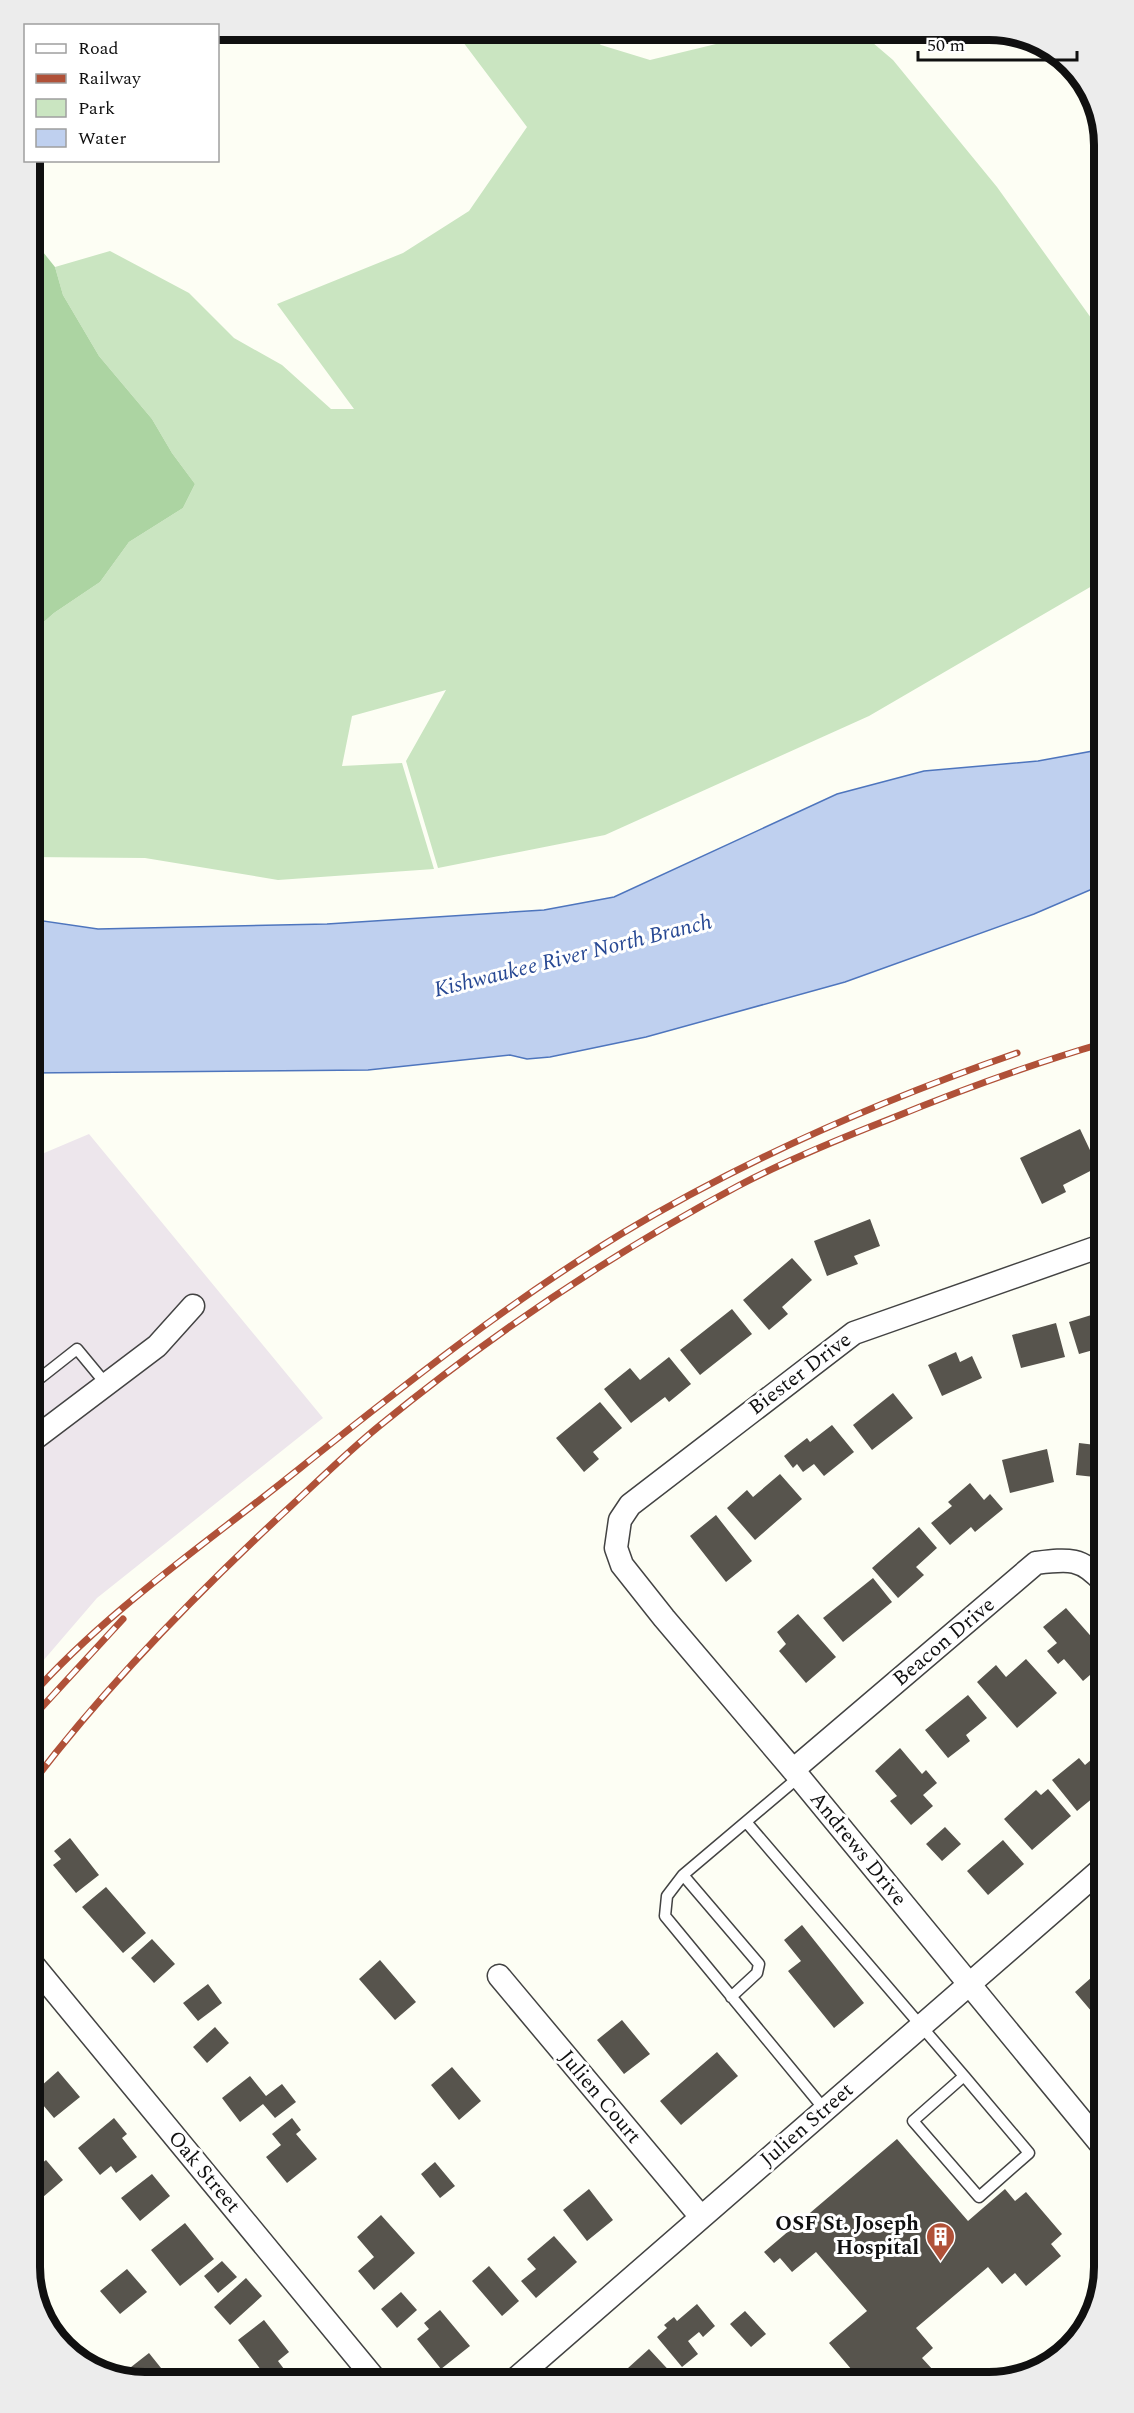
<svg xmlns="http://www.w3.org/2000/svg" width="1134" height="2413" font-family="Spectral,serif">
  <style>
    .industrial { fill: #ede6ec }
    .green { fill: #cae5c1 }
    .forest { fill: #acd4a2 }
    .water { fill: #bfd0ef; stroke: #4e75bd; stroke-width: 1.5 }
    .building { fill: #57544d }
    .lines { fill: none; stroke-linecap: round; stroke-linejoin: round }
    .service-casing { stroke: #434343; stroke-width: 13 }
    .minor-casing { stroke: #434343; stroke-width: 25 }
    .service { stroke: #fff; stroke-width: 10 }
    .minor { stroke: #fff; stroke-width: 22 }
    .rail-casing { stroke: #b05138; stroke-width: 7 }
    .rail { stroke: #fff; stroke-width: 4.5; stroke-dasharray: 14; stroke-linecap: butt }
    .labels { text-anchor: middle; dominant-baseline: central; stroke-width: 6; stroke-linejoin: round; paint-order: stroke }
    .street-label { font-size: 21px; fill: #101010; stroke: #fff }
    .poi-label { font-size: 21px; font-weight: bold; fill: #101010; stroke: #fff; text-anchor: end }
    .water-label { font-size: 22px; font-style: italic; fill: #274893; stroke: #fff }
    .rim { fill: none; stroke: #101010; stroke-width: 8 }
  </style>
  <rect width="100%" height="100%" fill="#fdfef4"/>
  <path class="industrial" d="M89,1134L323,1418L97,1598L30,1676V1159Z"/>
  <path class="green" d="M454,30H581L601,45L650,60L716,44L803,32L859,31L893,60L997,187L1104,336V579L869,716L605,835L438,868L406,761L446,690L352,716L342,766L402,763L434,869L278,880L145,858L30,857V634L54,613L100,582L129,542L183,508L195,484L172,453L152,419L99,356L63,295L55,267L110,251L189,293L234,338L282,365L331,409H354L277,304L403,253L469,211L527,127Z"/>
  <path class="forest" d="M31,237L55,267L63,295L99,356L152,419L172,453L195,484L183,508L129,542L100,582L54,613L30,634Z"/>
  <path class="water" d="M1104,749V884L1034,914L845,982L646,1037L550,1057L527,1059L510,1055L368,1070L30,1073V919L98,929L327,924L544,910L614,897L837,794L924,771L1038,761Z"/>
  <path class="building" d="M1080,1129L1098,1167L1063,1185L1066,1192L1042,1204L1020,1158Z
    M870,1219L880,1246L854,1256L858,1264L827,1276L814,1241Z
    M792,1258L812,1280L782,1307L788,1314L769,1330L743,1300Z
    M732,1309L752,1334L700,1375L680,1350Z
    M1104,1311V1347L1079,1354L1069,1322Z
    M1056,1323L1065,1357L1021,1368L1012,1335Z
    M956,1352L960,1362L972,1356L982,1378L942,1396L928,1365Z
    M669,1357L691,1384L669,1402L665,1397L631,1423L604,1389L630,1368L640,1380Z
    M893,1393L913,1418L872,1450L853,1425Z
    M600,1402L622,1428L593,1452L599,1459L584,1472L556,1438Z
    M832,1425L854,1452L824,1476L814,1464L803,1472L797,1464L793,1468L784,1456L807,1438L810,1442Z
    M1079,1443L1104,1446V1478L1076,1475Z
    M1047,1449L1054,1482L1010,1493L1002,1460Z
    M780,1474L802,1499L755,1540L727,1508L747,1490L753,1497Z
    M970,1483L984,1500L990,1494L1003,1509L975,1532L971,1527L950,1545L931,1523L952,1506L948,1502Z
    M716,1515L752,1561L726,1582L690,1536Z
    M919,1527L937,1548L916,1567L924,1575L898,1598L872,1568Z
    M873,1578L892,1602L843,1642L823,1618Z
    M1066,1608L1104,1651V1663L1083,1681L1064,1659L1058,1664L1047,1651L1057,1643L1043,1627Z
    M798,1614L836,1657L806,1683L779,1651L786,1644L777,1632Z
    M1026,1659L1057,1693L1017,1728L977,1682L996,1665L1006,1677Z
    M968,1695L987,1718L966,1735L970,1741L948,1758L925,1730Z
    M900,1748L922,1774L926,1770L937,1783L923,1795L933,1806L911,1825L890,1801L897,1796L875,1771Z
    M1104,1749V1789L1077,1811L1052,1780L1079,1758L1085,1765Z
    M1048,1789L1071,1816L1032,1850L1004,1819L1036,1790L1041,1795Z
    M945,1827L961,1844L942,1861L926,1844Z
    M70,1838L99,1875L76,1893L53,1865L61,1859L54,1851Z
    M1003,1840L1024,1864L988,1895L967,1871Z
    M106,1887L146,1933L123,1953L82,1907Z
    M802,1925L864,2003L834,2028L788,1971L801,1961L784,1940Z
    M152,1939L175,1964L154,1983L131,1958Z
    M380,1960L416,2002L395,2020L359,1979Z
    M1100,1970L1104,1975V2026L1075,1992Z
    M208,1984L222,2003L198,2021L183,2003Z
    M622,2020L650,2054L624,2074L597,2040Z
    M215,2027L229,2043L207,2063L193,2047Z
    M717,2052L738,2076L681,2125L660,2101Z
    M452,2067L481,2101L459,2120L431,2085Z
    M58,2071L80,2097L54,2118L43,2105L39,2108L32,2100L30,2102V2075L40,2087Z
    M250,2076L266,2096L282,2084L296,2102L275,2118L263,2104L240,2122L222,2098Z
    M114,2118L127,2134L122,2138L137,2157L116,2173L111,2166L100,2175L78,2148Z
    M292,2118L301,2130L296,2134L317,2159L287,2183L266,2157L281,2145L272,2134Z
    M897,2139L968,2221L1005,2189L1015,2201L1026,2192L1062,2234L1051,2244L1061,2256L1026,2286L1015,2273L1002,2284L988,2267L916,2328L933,2348L922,2358L933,2370L917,2383H863L829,2343L867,2311L816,2252L792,2272L780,2258L774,2263L764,2252Z
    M46,2160L63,2180L43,2197L30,2181V2173Z
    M435,2162L455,2186L440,2198L421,2174Z
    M152,2174L170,2196L140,2221L121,2198Z
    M589,2189L613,2220L587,2241L563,2210Z
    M381,2215L415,2253L374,2290L358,2271L374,2257L357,2237Z
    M185,2223L214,2259L180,2286L151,2250Z
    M554,2236L577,2262L536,2298L521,2281L536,2269L527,2259Z
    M222,2261L237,2277L218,2293L204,2276Z
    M489,2266L519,2301L502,2316L472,2281Z
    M127,2269L147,2292L120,2314L100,2291Z
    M246,2278L262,2296L230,2325L214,2307Z
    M34,2288L53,2311L45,2319L39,2311Z
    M401,2292L417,2310L397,2328L381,2309Z
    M697,2304L715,2326L703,2337L699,2332L688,2341L698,2354L682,2367L657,2337L667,2328L664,2325L674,2317L677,2321Z
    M440,2310L470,2346L441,2369L417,2339L429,2329L424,2323Z
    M745,2311L766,2334L751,2347L730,2324Z
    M264,2320L289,2352L278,2361L287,2373L275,2383H271L238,2340Z
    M649,2349L676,2378L670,2383H621L617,2378Z
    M149,2353L169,2378L163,2383H139L135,2381L126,2371Z"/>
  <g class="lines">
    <defs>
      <path id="service" d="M30,1386L77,1349L106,1384
        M799,1777L683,1875L667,1896L665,1916L825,2110
        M747,1823L964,2076L913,2121L979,2197L1029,2153L964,2076
        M683,1875L759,1964L757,1973L731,1997"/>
      <path id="minor" d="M30,1442L157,1346L193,1306
        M793,1770L1036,1563C1068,1559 1082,1557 1104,1583
        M30,1961L378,2383
        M499,1976L701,2217
        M1104,2148L799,1777L664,1618L622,1565L616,1548L620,1520L630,1505L854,1333L1104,1245
        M511,2383L1104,1867"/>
    </defs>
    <use href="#service" class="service-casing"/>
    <use href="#minor" class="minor-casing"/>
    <use href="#service" class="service"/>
    <use href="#minor" class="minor"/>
    <defs>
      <path id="rail" d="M30,1697C101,1617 191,1554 275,1488C387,1399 499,1308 621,1234C746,1159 879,1101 1017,1053
        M30,1720L123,1619
        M30,1786C104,1688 190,1600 279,1517C312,1487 344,1455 378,1427C489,1336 611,1254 738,1186C787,1160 839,1139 890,1119C961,1090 1031,1064 1104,1043"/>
    </defs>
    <use href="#rail" class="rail-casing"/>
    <use href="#rail" class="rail"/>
  </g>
  <defs>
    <symbol id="building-pin" viewBox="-11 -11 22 30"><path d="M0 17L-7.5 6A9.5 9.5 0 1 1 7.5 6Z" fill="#b05138" stroke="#fff"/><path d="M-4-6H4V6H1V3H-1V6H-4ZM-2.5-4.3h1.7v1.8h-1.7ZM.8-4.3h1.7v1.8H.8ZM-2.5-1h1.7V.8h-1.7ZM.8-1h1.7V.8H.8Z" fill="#fff"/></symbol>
  </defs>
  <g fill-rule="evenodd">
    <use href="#building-pin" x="924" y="2220" width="33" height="45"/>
  </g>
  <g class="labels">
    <g class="street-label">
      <text transform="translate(800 1374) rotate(-37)">Biester Drive</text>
      <text transform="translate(944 1642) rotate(-40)">Beacon Drive</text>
      <text transform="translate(858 1849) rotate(51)">Andrews Drive</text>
      <text transform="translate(600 2097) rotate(50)">Julien Court</text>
      <text transform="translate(807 2125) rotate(-41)">Julien Street</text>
      <text transform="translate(204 2172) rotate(50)">Oak Street</text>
    </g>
    <g class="poi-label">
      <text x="919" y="2224">OSF St. Joseph<tspan x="919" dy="24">Hospital</tspan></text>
    </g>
    <g class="water-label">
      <text transform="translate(573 956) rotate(-14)">Kishwaukee River North Branch</text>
    </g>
  </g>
  <path d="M0 0H1134V2413H0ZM145 40H989A105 105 0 0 1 1094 145V2267A105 105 0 0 1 989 2372H145A105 105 0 0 1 40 2267V145A105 105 0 0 1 145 40Z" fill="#ececec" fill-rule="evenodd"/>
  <path class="rim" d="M145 40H989A105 105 0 0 1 1094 145V2267A105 105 0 0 1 989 2372H145A105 105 0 0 1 40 2267V145A105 105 0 0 1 145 40Z"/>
  <rect x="24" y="24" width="195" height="138" fill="#ffffff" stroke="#9f9f9f" stroke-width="1.5"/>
  <rect x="36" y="44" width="30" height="9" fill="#ffffff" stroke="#9f9f9f" stroke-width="1.5"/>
  <text x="78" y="54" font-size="18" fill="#101010">Road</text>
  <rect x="36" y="74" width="30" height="9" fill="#b05138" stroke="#9f9f9f" stroke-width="1.5"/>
  <text x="78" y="84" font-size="18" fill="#101010">Railway</text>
  <rect x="36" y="99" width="30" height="18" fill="#cae5c1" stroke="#9f9f9f" stroke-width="1.5"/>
  <text x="78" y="114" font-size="18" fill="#101010">Park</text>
  <rect x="36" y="129" width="30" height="18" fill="#bfd0ef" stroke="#9f9f9f" stroke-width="1.5"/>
  <text x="78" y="144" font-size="18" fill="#101010">Water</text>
  <path d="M918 51v9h159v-9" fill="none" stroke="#101010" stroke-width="3"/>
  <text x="927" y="51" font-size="18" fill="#101010" stroke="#ffffff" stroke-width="4.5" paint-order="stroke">50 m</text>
</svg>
